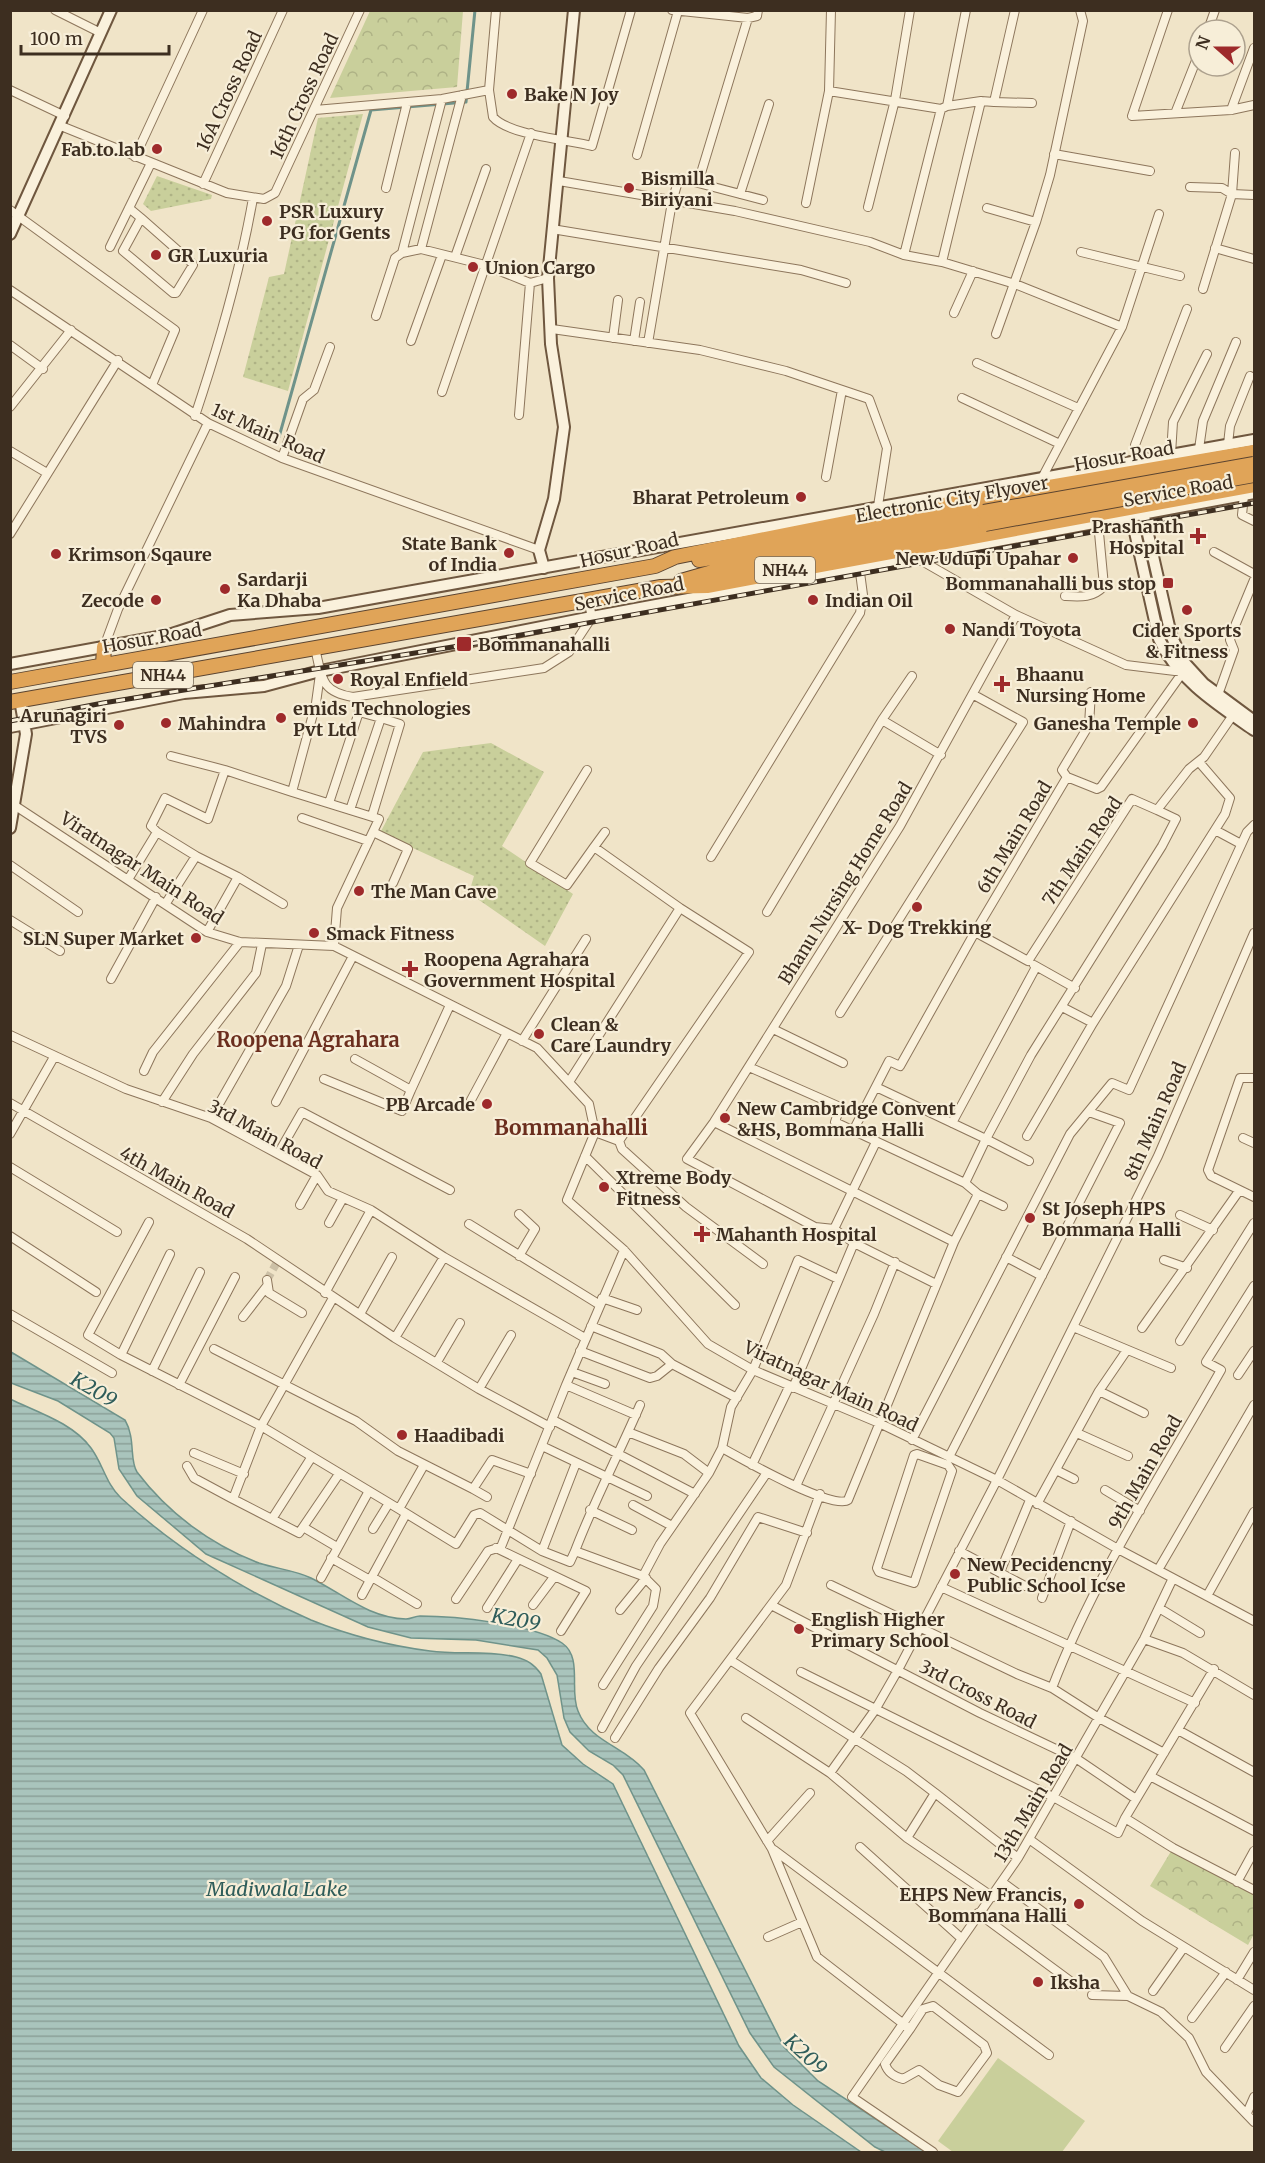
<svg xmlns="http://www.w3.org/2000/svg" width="1265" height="2163" font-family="Merriweather,serif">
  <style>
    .grass { fill: url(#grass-dots) }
    .park { fill: url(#park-crowns) }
    .pitch { fill: #c9cf9b }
    .water { fill: url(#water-rules); stroke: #6f938a; stroke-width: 1.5 }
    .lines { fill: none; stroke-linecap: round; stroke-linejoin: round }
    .stream { stroke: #6f938a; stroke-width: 3 }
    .street-tunnel { stroke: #ccc0a6; stroke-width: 8; stroke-dasharray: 8 4; stroke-linecap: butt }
    .street-casing { stroke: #8d765c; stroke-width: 10 }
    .secondary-casing { stroke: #6f573f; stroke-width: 14 }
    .highway-casing { stroke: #5b4430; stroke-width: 16 }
    .street { stroke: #faf1dc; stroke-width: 8 }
    .secondary { stroke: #faf1dc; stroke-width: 10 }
    .highway { stroke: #e0a458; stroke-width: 14 }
    .rail-casing { stroke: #3d2e20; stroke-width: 5 }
    .rail { stroke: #f7eed8; stroke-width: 3; stroke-dasharray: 9; stroke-linecap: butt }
    .highway-bridge-casing { stroke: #5b4430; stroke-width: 16; stroke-linecap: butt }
    .highway-bridge { stroke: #e0a458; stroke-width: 14 }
    .poi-dot { fill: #9e2a2b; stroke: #f7eed8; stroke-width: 2 }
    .labels { text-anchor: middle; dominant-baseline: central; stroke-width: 4.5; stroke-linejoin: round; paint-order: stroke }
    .shield { fill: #f7eed8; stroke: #756857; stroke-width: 1.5 }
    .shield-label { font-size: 16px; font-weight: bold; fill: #3d2e20 }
    .street-label { font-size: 18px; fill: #3d2e20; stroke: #f7eed8 }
    .poi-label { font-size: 18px; font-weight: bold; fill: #3d2e20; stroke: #f7eed8; text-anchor: start }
    .neighbourhood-label { font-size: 20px; font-weight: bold; fill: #6b2e1e; stroke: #f7eed8 }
    .water-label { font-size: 20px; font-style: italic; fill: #2f5d5a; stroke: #f7eed8 }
    .quarter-label { font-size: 21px; font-weight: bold; fill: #6b2e1e; stroke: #f7eed8 }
  </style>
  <defs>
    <pattern id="grass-dots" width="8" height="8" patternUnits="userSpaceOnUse" patternTransform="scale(1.5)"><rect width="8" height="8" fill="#c9cf9b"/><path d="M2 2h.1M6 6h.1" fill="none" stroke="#aeb285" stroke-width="1.8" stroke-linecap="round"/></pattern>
    <pattern id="park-crowns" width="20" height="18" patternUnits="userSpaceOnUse" patternTransform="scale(1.5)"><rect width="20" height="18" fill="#c9cf9b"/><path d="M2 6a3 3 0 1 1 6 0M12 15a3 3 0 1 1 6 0" fill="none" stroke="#aeb285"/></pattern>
    <pattern id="water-rules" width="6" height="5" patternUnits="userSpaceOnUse" patternTransform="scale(1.5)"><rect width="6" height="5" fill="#a9c4bc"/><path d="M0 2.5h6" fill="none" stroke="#8ba098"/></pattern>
  </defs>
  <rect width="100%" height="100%" fill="#f0e4c8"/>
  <path class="grass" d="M363,114L288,391L243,377L269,277L284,274L318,118Z
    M157,176L212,195L211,199L151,211L143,204Z
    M491,743L544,772L502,846L573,894L545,946L469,893L474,876L380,833L423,752Z"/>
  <path class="park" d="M370,11H463L457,87L330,98Z
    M1173,1848L1254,1893V1934L1248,1945L1150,1886Z"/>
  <path class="pitch" d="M998,2058L1085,2121L1062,2152H953L938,2141Z"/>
  <path class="water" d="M11,1352L125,1420C136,1439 129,1460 137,1472C168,1513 211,1545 259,1563C277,1569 294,1570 311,1578C343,1594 369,1618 406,1619C411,1619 415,1616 420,1616C454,1616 534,1624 562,1643C583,1657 569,1691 578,1711C590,1742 624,1746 644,1770L784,2047L818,2081L926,2152H885L875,2147L774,2067L750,2033L623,1775L613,1765L589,1751L570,1732L564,1718L557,1675L547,1658L538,1650L476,1640L411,1638L368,1627L206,1554L137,1496L119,1469L114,1438L110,1433L58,1401L11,1383Z
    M10,1399C37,1412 73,1423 91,1448C103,1464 106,1484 121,1498C175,1548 244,1591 311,1620C348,1635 391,1646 430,1651C457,1655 489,1650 516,1657C527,1660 534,1664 541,1674L562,1745L583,1764L613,1784L739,2046L761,2078L793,2105L861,2152H11Z"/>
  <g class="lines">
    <path class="stream" d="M279,437L371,110L466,102L475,10"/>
    <path class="street-tunnel" d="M267,1280L276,1264"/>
    <defs>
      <path id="street" d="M55,10L101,33
        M496,10L489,90L493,117C508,135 569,140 592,146L631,10
        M672,10L748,18L757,16L758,10
        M1168,10L1132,116L1231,110L1254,105
        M1208,30L1215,10
        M10,90L65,116
        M829,91L941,109L947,106L966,10
        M994,102L1032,103
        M947,106L981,101
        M315,110L442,99L489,90
        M1231,110L1254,48
        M1176,111L1199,53
        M61,126L227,193L264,199L275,193L360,10
        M1054,154L1150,171
        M637,155L678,11
        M135,157L203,10
        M559,181L735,211L870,242L904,255L942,262L1015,284L1122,327L1043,476
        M698,183L748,18
        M203,184L283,10
        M1190,187L1222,188L1232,194L1254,195
        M386,188L407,103
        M740,194L769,104
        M806,203L829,91L831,10
        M868,207L895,100L910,10
        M129,208L141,218L192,263L193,265L176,293H173L123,251L141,218
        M987,208L1036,222
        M10,210L175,330L152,385
        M552,229L801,270L846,283
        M110,247L151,163
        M1215,248L1254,259
        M421,249L462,95
        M1081,252L1180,276
        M402,253L442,99
        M904,255L941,109
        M455,257L486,169
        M942,262L981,101L994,102L1015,10
        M1203,289L1232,194L1235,153
        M10,290L208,423L282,458L539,550
        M954,313L973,271
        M376,316L395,258L402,253L421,249L485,265L530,283L548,278
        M1122,327L1159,214
        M552,329L700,350L786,371L869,399L887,448L878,506
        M996,334L1036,222L1050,175L1083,21L1080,10
        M613,338L618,300
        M411,341L442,255
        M634,341L640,302
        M648,343L672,202L679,178L763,200
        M10,345L43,369
        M977,363L1078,408
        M442,392L531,133
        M962,398L1060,444
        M10,407L71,330
        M519,415L530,283
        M195,416C219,344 240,273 253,198
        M1228,444L1230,426L1250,376
        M1199,449L1203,421L1236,342
        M10,451L47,473
        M1171,454L1173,422L1207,354
        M282,458L303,399L314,390L330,347
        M1137,459L1135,445L1187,309
        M826,477L842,390
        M1244,495L1242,515L1254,521
        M10,534L118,360
        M1214,552L1254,574
        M1065,596C1081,597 1093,598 1104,586L1098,522
        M104,647L118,609L208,423
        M315,648C322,677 320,692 353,697L544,668L569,652L592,617L588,600
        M320,674L316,703L292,792L379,819L337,908L334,946
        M1218,695L1234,650L1230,640L1232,633L1254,580
        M882,720L941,755
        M171,756L225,770
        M587,770L530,863L567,885L594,847L680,908L749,952L619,1141
        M1067,777L1062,770L1089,725L1091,692
        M329,803L359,712L381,718L350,810
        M14,805L207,932L240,942L334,946L537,1048L589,1104L595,1132L567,1200L624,1250L708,1344L753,1370L879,1423L997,1480L1118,1549L1254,1621
        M372,816L400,724L381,718
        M302,818L368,841
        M1215,830L1241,844
        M157,832L196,856
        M373,832L408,849L393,883
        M594,847L605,832
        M711,857L860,613L863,595L859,565
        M10,865L78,912
        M238,877L283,904
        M129,878L157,832L151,826L165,798L208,819L225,770L292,792
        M166,903L196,856L238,877L207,932
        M767,912L882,720L912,676
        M10,920L60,951
        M975,932L1028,961L1132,799L1157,810L1189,769L1204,757L1233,715
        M1034,965L1075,988
        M111,979L156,897
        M840,1013L1023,722L974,695
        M1093,1023L1225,814L1230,798L1199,762
        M773,1029L843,1063
        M10,1035L126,1089L211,1118L278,1154L317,1175L328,1191L371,1210L444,1257L585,1338
        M522,1041L586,939
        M355,1059L411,1090L450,1005
        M749,1067L840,1107L835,1122L965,1183L978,1194L1003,1206
        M144,1071L153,1052L240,942
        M1254,1078H1240L1208,1170L1211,1176L1254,1197
        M324,1079L402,1111L411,1090
        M569,1082L680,908
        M876,1087L986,1139L965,1183
        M471,1100L507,1033
        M162,1102L193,1054L256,973L262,944
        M276,1102L353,956
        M10,1103L247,1239L395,1338L479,1389L550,1427
        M211,1118L286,986L299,945
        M714,1122L954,1242L848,1500C833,1511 740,1458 722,1448
        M952,1123L1036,967
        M853,1131L889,1061L900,1066L975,932L1067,777L1097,789L1101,787L1183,672L1126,665L1016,615L915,557
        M595,1132L619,1141
        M10,1134L54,1057
        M1027,1136L1093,1023L1062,1007
        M1243,1138L1254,1143
        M619,1141L622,1149L686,1207L763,1264
        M278,1154L302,1112L450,1190
        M585,1156L735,1305
        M1029,1161L986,1139L1031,1055L1162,846L1176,819L1157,810
        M10,1167L117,1232
        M300,1205L317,1175
        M1180,1215L1213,1230
        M149,1222L88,1335L121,1355L261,1426L233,1499L299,1533L339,1474
        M329,1223L343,1198
        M469,1224L600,1305
        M834,1229L815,1227L687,1159L714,1122L900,826L1016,615
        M10,1236L96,1292
        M954,1242L978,1194
        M854,1243L936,1284
        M519,1256L535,1229L519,1214
        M1006,1257L1042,1276
        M1164,1260L1187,1268
        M267,1280L269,1293L302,1313
        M325,1293L371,1210
        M333,1298L261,1426L399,1509L424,1465
        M602,1298L637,1310
        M10,1314L112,1373
        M360,1314L392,1257
        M243,1317L267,1286
        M591,1326L661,1354L672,1364L737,1398
        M1073,1327L1171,1368
        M1142,1328L1239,1191
        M395,1338L444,1257
        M1180,1341L1254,1223
        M214,1349L356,1421L398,1451L473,1489L492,1460L531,1474
        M580,1351L650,1378L657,1376L672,1364
        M121,1355L170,1254
        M437,1362L460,1323
        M152,1371L200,1272
        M572,1372L605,1384
        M1238,1375L1254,1351
        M179,1385L235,1277
        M566,1385L636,1415
        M793,1388L854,1243L834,1229L876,1142
        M479,1389L511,1335
        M1099,1391L1144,1413
        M553,1420L695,1494
        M628,1432L684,1454L709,1473
        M1077,1433L1128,1456
        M912,1440L1070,1134L1112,1083L1129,1090L1247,832L1254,825
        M542,1446L647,1496
        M194,1453L244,1474
        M917,1454L948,1465L952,1471L914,1583L879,1572L877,1568L914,1455Z
        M949,1457L1120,1123L1089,1112
        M752,1465L789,1387
        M187,1466L194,1478L233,1499
        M1056,1470L1074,1479
        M796,1486L874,1314L895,1262
        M473,1489L487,1497
        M1105,1490L1140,1511
        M820,1494L786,1585L690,1713L772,1849L817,1957L910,2029L923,2009L933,2006L984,2045L987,2053L958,2092L939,2085L919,2070L903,2079C895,2077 888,2073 885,2064L910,2029
        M1037,1504L1099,1391L1127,1350
        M633,1505L672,1526
        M399,1509L456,1544L474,1515L480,1513L542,1551L570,1562L575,1551L643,1576L660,1544L709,1473L722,1448L731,1407L753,1370L798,1260L838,1279
        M590,1510L632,1530
        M272,1519L311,1458
        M303,1527L337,1547
        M373,1529L389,1503
        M496,1548L586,1591L561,1631
        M542,1551L576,1463
        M575,1551C594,1501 619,1454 640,1405
        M959,1551L1025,1586
        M331,1558L370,1580
        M1158,1570L1254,1405
        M1000,1572L1030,1500
        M372,1577L417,1604
        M321,1578L369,1491
        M831,1585L1017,1674L1052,1688L1099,1718L1164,1753
        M941,1587L1195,1703
        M362,1595L406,1514
        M1207,1596L1254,1512
        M1042,1598L1071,1521
        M456,1599L488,1551L501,1547L566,1385L624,1250
        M533,1605L554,1577
        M771,1605L980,1713L1077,1759L1136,1799
        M487,1608L518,1559
        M1159,1608L1200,1633
        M620,1610L646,1578
        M1144,1639L1183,1653L1254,1695
        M730,1660L906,1771L935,1793
        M801,1672L1055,1798L1118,1833L1125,1818L1173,1848L1254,1890
        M603,1685L653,1606L656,1589L643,1576
        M1052,1688C1095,1576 1162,1474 1221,1370L1206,1362L1254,1286
        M746,1718L830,1773L907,1838L993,1897
        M602,1728L636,1666L766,1474
        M1178,1730L1254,1772
        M615,1738L659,1668L710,1598L758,1517L807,1533
        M830,1773L875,1710L898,1670L997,1480L1158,1156L1254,933
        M1150,1776L1254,1831
        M1125,1818L1214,1669
        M907,1838L935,1793L1018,1858
        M1029,1839L1142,1921L1254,1990
        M767,1841L810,1793
        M860,1847L961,1938
        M774,1850L1049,2055
        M1002,1882L1104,1957L1128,1996
        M1237,1882L1254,1851
        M978,1913L1077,1986
        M768,1937L802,1922
        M1237,1980L1254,1952
        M1153,1991L1184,1947
        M1092,1995L1128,1996L1161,2012L1189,2038L1206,2072L1254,2122
        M1192,2018L1226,1972
        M1225,2048L1254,2006
        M1247,2113L1254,2097
        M933,2152L852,2097L1018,1858L1144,1639L1173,1578"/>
      <path id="secondary" d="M10,234L111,10
        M1142,508L1171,635L1183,661L1204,684L1254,721
        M1130,510L1159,639C1178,680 1218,705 1254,730
        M544,568L539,550L554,499L564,427L551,344L548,278L574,10
        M10,664L169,635L230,615L318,608L1254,440
        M10,727L184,693L264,686L320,671L592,617L1254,493
        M10,828L26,734L20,700"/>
      <path id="highway" d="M699,560L984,512
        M681,581L723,569L985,524
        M103,665L104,647
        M10,682L655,566L675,557L885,515L1254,452
        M10,702L661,587L707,586L1254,485"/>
    </defs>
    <use href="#street" class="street-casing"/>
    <use href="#secondary" class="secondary-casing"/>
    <use href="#highway" class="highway-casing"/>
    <use href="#street" class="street"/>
    <use href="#secondary" class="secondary"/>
    <use href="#highway" class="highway"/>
    <defs>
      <path id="rail" d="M10,721L103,703L465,645L1254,503"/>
    </defs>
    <use href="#rail" class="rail-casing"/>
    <use href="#rail" class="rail"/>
    <defs>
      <path id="highway-bridge" d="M984,512L1254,464
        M985,524L1254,475"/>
    </defs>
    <use href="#highway-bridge" class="highway-bridge-casing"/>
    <use href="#highway-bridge" class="highway-bridge"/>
  </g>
  <g class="poi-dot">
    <circle cx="512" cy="94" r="6"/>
    <circle cx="157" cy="149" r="6"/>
    <circle cx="629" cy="188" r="6"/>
    <circle cx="267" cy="221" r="6"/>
    <circle cx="156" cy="255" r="6"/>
    <circle cx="473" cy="267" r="6"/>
    <circle cx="801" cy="497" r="6"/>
    <path d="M1195 527h6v6h6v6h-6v6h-6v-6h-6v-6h6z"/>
    <circle cx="509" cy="553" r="6"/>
    <circle cx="56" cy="554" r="6"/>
    <circle cx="1073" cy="558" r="6"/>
    <rect x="1162" y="577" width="12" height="12" rx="3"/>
    <circle cx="225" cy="589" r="6"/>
    <circle cx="156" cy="600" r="6"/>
    <circle cx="813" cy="600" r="6"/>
    <circle cx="1187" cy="610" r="6"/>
    <circle cx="950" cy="629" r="6"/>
    <rect x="456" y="636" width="16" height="16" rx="3"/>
    <circle cx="338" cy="679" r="6"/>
    <path d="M999 675h6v6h6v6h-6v6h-6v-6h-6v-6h6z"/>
    <circle cx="281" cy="718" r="6"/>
    <circle cx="166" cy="723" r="6"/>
    <circle cx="1193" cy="723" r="6"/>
    <circle cx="119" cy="725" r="6"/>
    <circle cx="359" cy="891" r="6"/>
    <circle cx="917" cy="907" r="6"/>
    <circle cx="314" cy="933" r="6"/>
    <circle cx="196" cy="938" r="6"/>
    <path d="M407 960h6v6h6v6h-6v6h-6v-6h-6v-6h6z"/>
    <circle cx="539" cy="1034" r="6"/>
    <circle cx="487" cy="1104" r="6"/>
    <circle cx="725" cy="1118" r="6"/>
    <circle cx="604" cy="1187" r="6"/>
    <circle cx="1030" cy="1218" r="6"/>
    <path d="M699 1225h6v6h6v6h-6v6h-6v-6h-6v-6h6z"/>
    <circle cx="402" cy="1435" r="6"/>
    <circle cx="955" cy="1574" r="6"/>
    <circle cx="799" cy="1629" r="6"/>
    <circle cx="1079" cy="1904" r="6"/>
    <circle cx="1038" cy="1982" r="6"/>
  </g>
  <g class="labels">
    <g class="shield">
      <rect x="755" y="557" width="60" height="26" rx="4.5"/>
      <rect x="133" y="662" width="60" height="26" rx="4.5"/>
    </g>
    <g class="shield-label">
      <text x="785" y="570">NH44</text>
      <text x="163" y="675">NH44</text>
    </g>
    <g class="street-label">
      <text transform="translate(229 91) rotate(-65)">16A Cross Road</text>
      <text transform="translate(304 96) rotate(-65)">16th Cross Road</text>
      <text transform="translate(268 433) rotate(24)">1st Main Road</text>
      <text transform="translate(1124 456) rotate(-10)">Hosur Road</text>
      <text transform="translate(1178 491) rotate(-10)">Service Road</text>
      <text transform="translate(952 499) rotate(-10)">Electronic City Flyover</text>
      <text transform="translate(629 550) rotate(-13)">Hosur Road</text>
      <text transform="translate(629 594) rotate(-11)">Service Road</text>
      <text transform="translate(152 638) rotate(-10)">Hosur Road</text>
      <text transform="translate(1014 837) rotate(-59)">6th Main Road</text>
      <text transform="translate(1082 851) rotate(-56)">7th Main Road</text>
      <text transform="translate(142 868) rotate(33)">Viratnagar Main Road</text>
      <text transform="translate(845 883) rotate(-58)">Bhanu Nursing Home Road</text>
      <text transform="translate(1155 1121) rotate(-66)">8th Main Road</text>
      <text transform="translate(265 1134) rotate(28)">3rd Main Road</text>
      <text transform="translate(177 1182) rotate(29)">4th Main Road</text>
      <text transform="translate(831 1386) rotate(25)">Viratnagar Main Road</text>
      <text transform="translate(1145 1472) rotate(-60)">9th Main Road</text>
      <text transform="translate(978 1694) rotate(27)">3rd Cross Road</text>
      <text transform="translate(1033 1803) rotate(-59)">13th Main Road</text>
    </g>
    <g class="poi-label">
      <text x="524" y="94">Bake N Joy</text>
      <text x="145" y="149" text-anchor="end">Fab.to.lab</text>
      <text x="641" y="178">Bismilla<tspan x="641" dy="21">Biriyani</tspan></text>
      <text x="279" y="211">PSR Luxury<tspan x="279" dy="21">PG for Gents</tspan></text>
      <text x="168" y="255">GR Luxuria</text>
      <text x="485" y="267">Union Cargo</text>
      <text x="789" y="497" text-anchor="end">Bharat Petroleum</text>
      <text x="1184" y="526" text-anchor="end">Prashanth<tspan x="1184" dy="21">Hospital</tspan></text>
      <text x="497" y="543" text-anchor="end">State Bank<tspan x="497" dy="21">of India</tspan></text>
      <text x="68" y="554">Krimson Sqaure</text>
      <text x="1061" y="558" text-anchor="end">New Udupi Upahar</text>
      <text x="237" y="579">Sardarji<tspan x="237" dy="21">Ka Dhaba</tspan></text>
      <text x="1156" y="583" text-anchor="end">Bommanahalli bus stop</text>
      <text x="144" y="600" text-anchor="end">Zecode</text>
      <text x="825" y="600">Indian Oil</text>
      <text x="962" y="629">Nandi Toyota</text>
      <text x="1187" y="630" text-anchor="middle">Cider Sports<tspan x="1187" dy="21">&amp; Fitness</tspan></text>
      <text x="478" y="644">Bommanahalli</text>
      <text x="1016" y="674">Bhaanu<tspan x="1016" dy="21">Nursing Home</tspan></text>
      <text x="350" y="679">Royal Enfield</text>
      <text x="293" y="708">emids Technologies<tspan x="293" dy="21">Pvt Ltd</tspan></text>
      <text x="107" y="715" text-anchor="end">Arunagiri<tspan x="107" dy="21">TVS</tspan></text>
      <text x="178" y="723">Mahindra</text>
      <text x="1181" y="723" text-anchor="end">Ganesha Temple</text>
      <text x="371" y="891">The Man Cave</text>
      <text x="917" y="927" text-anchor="middle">X- Dog Trekking</text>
      <text x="326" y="933">Smack Fitness</text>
      <text x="184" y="938" text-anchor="end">SLN Super Market</text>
      <text x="424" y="959">Roopena Agrahara<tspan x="424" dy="21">Government Hospital</tspan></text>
      <text x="551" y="1024">Clean &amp;<tspan x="551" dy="21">Care Laundry</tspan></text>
      <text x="475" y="1104" text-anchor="end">PB Arcade</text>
      <text x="737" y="1108">New Cambridge Convent<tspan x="737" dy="21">&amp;HS, Bommana Halli</tspan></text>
      <text x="616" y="1177">Xtreme Body<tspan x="616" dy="21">Fitness</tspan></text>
      <text x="1042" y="1208">St Joseph HPS<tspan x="1042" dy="21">Bommana Halli</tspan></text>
      <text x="716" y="1234">Mahanth Hospital</text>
      <text x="414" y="1435">Haadibadi</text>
      <text x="967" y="1564">New Pecidencny<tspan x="967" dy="21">Public School Icse</tspan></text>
      <text x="811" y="1619">English Higher<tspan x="811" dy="21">Primary School</tspan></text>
      <text x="1067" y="1894" text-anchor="end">EHPS New Francis,<tspan x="1067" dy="21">Bommana Halli</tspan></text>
      <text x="1050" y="1982">Iksha</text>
    </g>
    <g class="neighbourhood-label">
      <text x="308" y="1039">Roopena Agrahara</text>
    </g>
    <g class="water-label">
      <text transform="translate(94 1389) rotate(30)">K209</text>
      <text transform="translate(516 1619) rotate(10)">K209</text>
      <text x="277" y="1888">Madiwala Lake</text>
      <text transform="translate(806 2054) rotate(43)">K209</text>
    </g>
    <g class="quarter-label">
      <text x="571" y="1127">Bommanahalli</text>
    </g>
  </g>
  <rect width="1265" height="2163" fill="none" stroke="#3d2e20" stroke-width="24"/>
  <g transform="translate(1217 48) rotate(291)"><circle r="28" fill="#f7eed8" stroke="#ada18e" stroke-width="1.5"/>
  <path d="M0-4.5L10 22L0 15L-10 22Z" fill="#9e2a2b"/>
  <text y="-9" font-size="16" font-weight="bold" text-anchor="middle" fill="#3d2e20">N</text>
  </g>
  <path d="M21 45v9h148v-9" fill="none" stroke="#3d2e20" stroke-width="3"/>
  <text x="30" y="45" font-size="18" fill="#3d2e20" stroke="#f7eed8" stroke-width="4.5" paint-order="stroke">100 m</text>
</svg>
